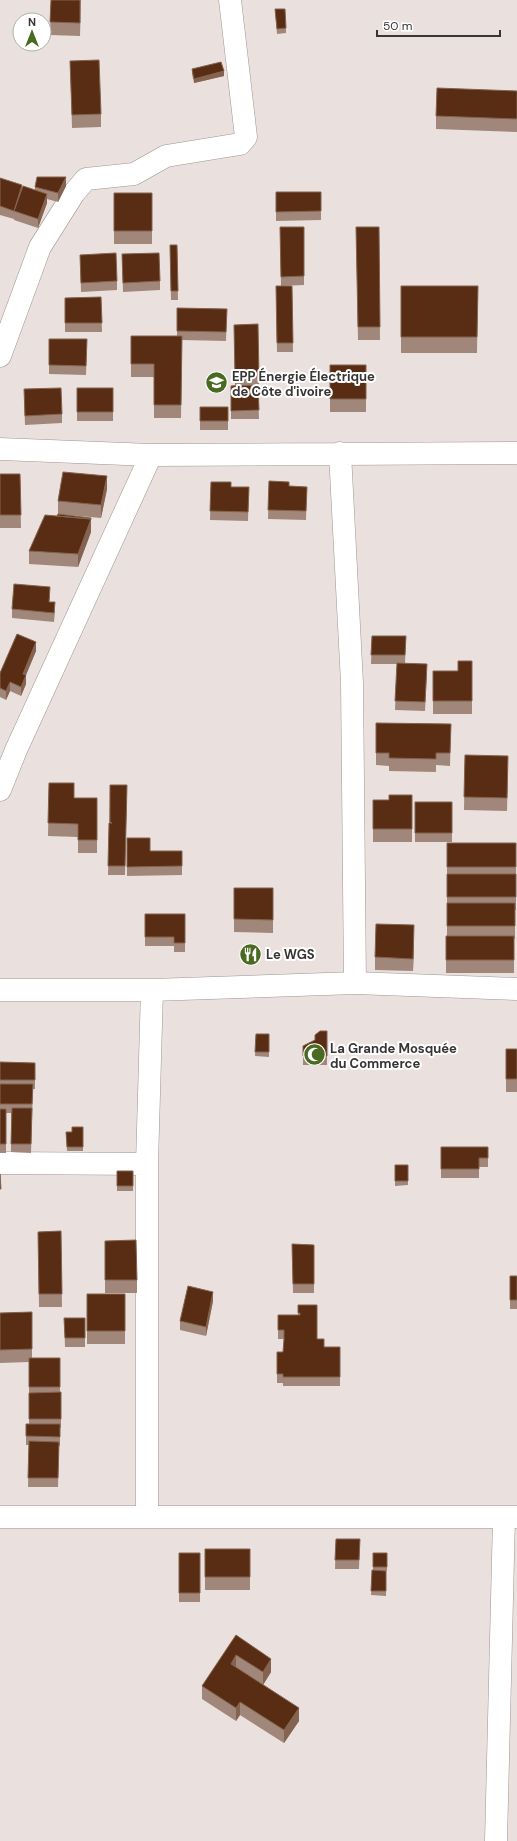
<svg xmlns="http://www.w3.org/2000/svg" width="517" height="1841" font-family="'DM Sans',sans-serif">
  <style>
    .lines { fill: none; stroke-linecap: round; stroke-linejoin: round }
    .minor-casing { stroke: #9d9593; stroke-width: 23 }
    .minor { stroke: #fff; stroke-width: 22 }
    .wall { fill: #a18779 }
    .shaded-wall { fill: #846350 }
    .building { fill: #582d13; stroke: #846350 }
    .labels { text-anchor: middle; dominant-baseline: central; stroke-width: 4; stroke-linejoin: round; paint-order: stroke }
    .poi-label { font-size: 13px; font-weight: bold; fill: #383534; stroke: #fff; text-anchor: start }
  </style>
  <rect width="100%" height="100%" fill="#eae1df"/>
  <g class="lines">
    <defs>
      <path id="minor" d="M0,356L40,247L74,193L86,179L134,174L166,156L240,144L246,137L230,0
        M0,449L151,455L517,453
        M340,453L352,683L355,983
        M0,790L16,750L151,455
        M0,990H152L355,983L517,989
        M0,1163L147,1164
        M0,1517H517
        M147,1517V1164L152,990
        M496,1841L504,1518"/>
    </defs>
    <use href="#minor" class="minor-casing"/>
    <use href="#minor" class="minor"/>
  </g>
  <path class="wall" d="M51,0H81L80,36L50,35Z
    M275,9L286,28V33L277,34Z
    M70,61L101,114V127L72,128Z
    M192,69L224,76L194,83L192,74Z
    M517,91V132L436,129V116Z
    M0,178L22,191L35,190V187L66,186L58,202L47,199V203L38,228L14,220V217V219L0,215Z
    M276,192H321V220L276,221Z
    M114,193H152V244H114Z
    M280,227H304V285L281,286Z
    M356,227H379L380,340H358Z
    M170,245H177L178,300H171Z
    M122,254L160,281V290L123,292Z
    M80,255L117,281V290L81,292Z
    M276,286H292L293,352H277Z
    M401,286H478L477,353H401Z
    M101,297L102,332H65V298Z
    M177,308L227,309L226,341L182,340L181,418H154V377H131V336H177Z
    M234,325L259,377V390H258L259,419H231V386L235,385Z
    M49,339H87L86,375L49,374Z
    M330,365H366V412H330Z
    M77,388H113V421H77Z
    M24,398L62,414V423L25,425Z
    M200,407H228V430H200Z
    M0,474H20L21,528H0Z
    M269,481L289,486L307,487L306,520L268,519Z
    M211,482L231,487H249L248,521L210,520Z
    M107,489L101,518L58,514V501Z
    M91,532L78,567L29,564V551Z
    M50,596L49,602L55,611L54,622L12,618V609Z
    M372,636H406L405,663L427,673L425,711L395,710L397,664H371Z
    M36,651L26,675V684L21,696L10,691L6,700L0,697V673Z
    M472,661V714H433V671H458Z
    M376,723L451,724L450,766L436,765V772L389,771V766L376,765Z
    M465,755L508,769L507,811L464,810Z
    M49,783L74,798H97V853H78V837L48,836Z
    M110,785H127L125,875H108Z
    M412,795V842H373V800H389Z
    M415,802H452V842H415Z
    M127,838L150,851H182V875L127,876Z
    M447,843H516V910H515V939H514V973H446V936H447Z
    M234,888H273V933L234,932Z
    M145,914H185V952H174V946H145Z
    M414,938L413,971L375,970V957Z
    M327,1031V1065H303V1046L315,1040Z
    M256,1034H269V1057L255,1056Z
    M506,1049H517V1092H506Z
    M0,1062L35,1063V1089H33L31,1153L11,1152V1113H6V1153H0Z
    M83,1127V1151H67L66,1132H72Z
    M441,1147H488V1167H479V1178H441Z
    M395,1165H408V1185L395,1186Z
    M117,1171H133V1191H117Z
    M61,1231L62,1307H39L38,1232Z
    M292,1244L314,1245V1293H293Z
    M105,1254L137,1280V1293H105Z
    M510,1276H517V1309H510Z
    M87,1294H125V1344H87Z
    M213,1301L206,1336L180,1330V1321Z
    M298,1305L317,1339L324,1347H340V1386H283V1383H277V1352H283L284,1339H278V1315H298Z
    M32,1312V1358H60V1392H61V1428H60V1446H59L58,1487H28L29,1445H26V1424H29V1362L0,1363V1313Z
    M64,1318H85V1347H65Z
    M336,1539H360L359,1569H335Z
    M205,1549H250V1590H205Z
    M179,1553H200V1602H179Z
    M373,1553H387V1571H386V1596L371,1595L373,1571Z
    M236,1635L271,1672L263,1685L299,1721L284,1743L240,1715L236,1721L202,1699V1686Z"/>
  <path class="shaded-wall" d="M224,71V76L194,83V79Z
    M66,177V186L58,202V193Z
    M22,185V194L14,211V219V211Z
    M47,194V203L38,228V219Z
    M107,476V489L101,518V505Z
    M91,518V532L78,567V554Z
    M36,642V651L23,682V674Z
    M26,675V684L21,696V687Z
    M10,682V691L6,700V691Z
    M414,925V938L413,971V959Z
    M213,1292V1301L206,1336V1327Z
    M236,1655V1668L231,1664Z
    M271,1659V1672L263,1685V1672Z
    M240,1702V1715L236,1721V1708Z
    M299,1708V1721L284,1743V1730Z"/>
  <path class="building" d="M51,0H80V23L50,22Z
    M275,9H285L286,28L277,29Z
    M99,60L101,114L72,115L70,61Z
    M221,62L224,71L194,79L192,69Z
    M437,88L517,91V119L436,116Z
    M37,177H66L58,193L35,187Z
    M0,178L22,185L14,211L0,206Z
    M23,186L47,194L38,219L14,211Z
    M276,192H321V211L276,212Z
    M114,193H152V231H114Z
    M280,227H304V276L281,277Z
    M356,227H379L380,327H358Z
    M170,245H177L178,291H171Z
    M116,253L117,281L81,283L80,255Z
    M159,253L160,281L123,283L122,254Z
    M276,286H292L293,343H277Z
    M401,286H478L477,337H401Z
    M101,297L102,323H65V298Z
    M177,308L227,309L226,332L177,331Z
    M258,324L259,377H235L234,325Z
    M131,336H182L181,405H154V364H131Z
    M49,339H87L86,366L49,365Z
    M330,365H366V399H330Z
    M258,385L259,410L231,411V386Z
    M61,388L62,414L25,416L24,389Z
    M77,388H113V412H77Z
    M200,407H228V421H200Z
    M63,472L107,476L101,505L58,501Z
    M0,474H20L21,515H0Z
    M269,481L289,482V486L307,487L306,511L268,510Z
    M211,482H231V487H249L248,512L210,511Z
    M58,514L91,518V519L57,516Z
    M45,515L91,519L78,554L29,551Z
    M14,584L50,587L49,602H55L54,613L12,609Z
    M17,634L36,642L23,674L26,675L21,687L10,682L6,691L0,688V673Z
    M372,636H406L405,655H371Z
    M458,661H472V701H433V671H458Z
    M397,663L427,664L425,702L395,701Z
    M376,723L451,724L450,753H436V759L389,758V753H376Z
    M465,755L508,756L507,798L464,797Z
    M49,783H74V798H97V840H78V824L48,823Z
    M110,785H127L125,866H108L109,823H112L110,822Z
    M389,795H412V829H373V800H389Z
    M415,802H452V833H415Z
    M127,838H150V851H182V866L127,867Z
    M447,843H516V867H447Z
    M447,874H516V897H447Z
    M234,888H273V920L234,919Z
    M447,903H515V926H447Z
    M145,914H185V943H174V937H145Z
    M376,924L414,925L413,959L375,957Z
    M446,936H514V960H446Z
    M320,1031H327V1056H303V1046L315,1040V1035Z
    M256,1034H269V1052H255Z
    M506,1049H517V1079H506Z
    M0,1062L35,1063V1080H0Z
    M0,1084H33L32,1104H0Z
    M12,1108H32L31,1144H11Z
    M0,1109H6V1144H0Z
    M72,1127H83V1147H67L66,1132H72Z
    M441,1147H488V1158H479V1169H441Z
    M395,1165H408V1181H395Z
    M117,1171H133V1186H117Z
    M0,1175V1174L1,1189H0Z
    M61,1231L62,1294H39L38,1232Z
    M136,1240L137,1280H105V1241Z
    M292,1244L314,1245V1284H293Z
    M510,1276H517V1300H510Z
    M188,1286L213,1292L206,1327L180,1321Z
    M87,1294H125V1331H87Z
    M298,1305H317V1339H324V1347H340V1377H283V1374H277V1352H283L284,1339V1330H278V1315H300V1313H298Z
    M32,1312V1349L0,1350V1313Z
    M64,1318H85V1338H65Z
    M29,1358H60V1387H29Z
    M61,1392V1419H29V1393Z
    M26,1424H60V1437L26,1436Z
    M29,1441L59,1442L58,1478H28Z
    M336,1539H360L359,1560H335Z
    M205,1549H250V1577H205Z
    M179,1553H200V1593H179Z
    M373,1553H387V1567H373Z
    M372,1570L386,1571V1591H371Z
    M236,1635L271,1659L263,1672L236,1655L231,1664L299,1708L284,1730L240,1702L236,1708L202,1686Z"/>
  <defs>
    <symbol id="school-disc" viewBox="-11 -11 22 22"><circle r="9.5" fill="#496a20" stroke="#fff"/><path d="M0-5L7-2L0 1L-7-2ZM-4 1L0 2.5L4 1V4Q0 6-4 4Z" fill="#fff"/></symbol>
    <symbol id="restaurant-disc" viewBox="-11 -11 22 22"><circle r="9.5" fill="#496a20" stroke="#fff"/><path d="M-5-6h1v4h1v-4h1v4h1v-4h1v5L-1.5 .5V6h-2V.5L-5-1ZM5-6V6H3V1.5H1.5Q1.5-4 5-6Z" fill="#fff"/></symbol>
    <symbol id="mosque-disc" viewBox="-11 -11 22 22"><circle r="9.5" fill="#496a20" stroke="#fff"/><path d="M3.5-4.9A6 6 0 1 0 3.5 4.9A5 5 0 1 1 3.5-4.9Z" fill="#fff"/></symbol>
  </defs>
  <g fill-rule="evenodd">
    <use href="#school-disc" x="204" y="370" width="25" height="25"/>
    <use href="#restaurant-disc" x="238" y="942" width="25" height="25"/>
    <use href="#mosque-disc" x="302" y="1042" width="25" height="25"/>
  </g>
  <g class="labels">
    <g class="poi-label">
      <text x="232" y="376">EPP Énergie Électrique<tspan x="232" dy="15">de Côte d'ivoire</tspan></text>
      <text x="266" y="954">Le WGS</text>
      <text x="330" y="1048">La Grande Mosquée<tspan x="330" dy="15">du Commerce</tspan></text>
    </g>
  </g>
  <g transform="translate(32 32)"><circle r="19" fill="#ffffff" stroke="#afaeae"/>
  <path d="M0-3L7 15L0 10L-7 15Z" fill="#496a20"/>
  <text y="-6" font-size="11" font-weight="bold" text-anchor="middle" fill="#383534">N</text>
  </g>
  <path d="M377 30v6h123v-6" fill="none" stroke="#383534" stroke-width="2"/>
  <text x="383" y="30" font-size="12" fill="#383534" stroke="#ffffff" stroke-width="3" paint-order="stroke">50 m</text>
</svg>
